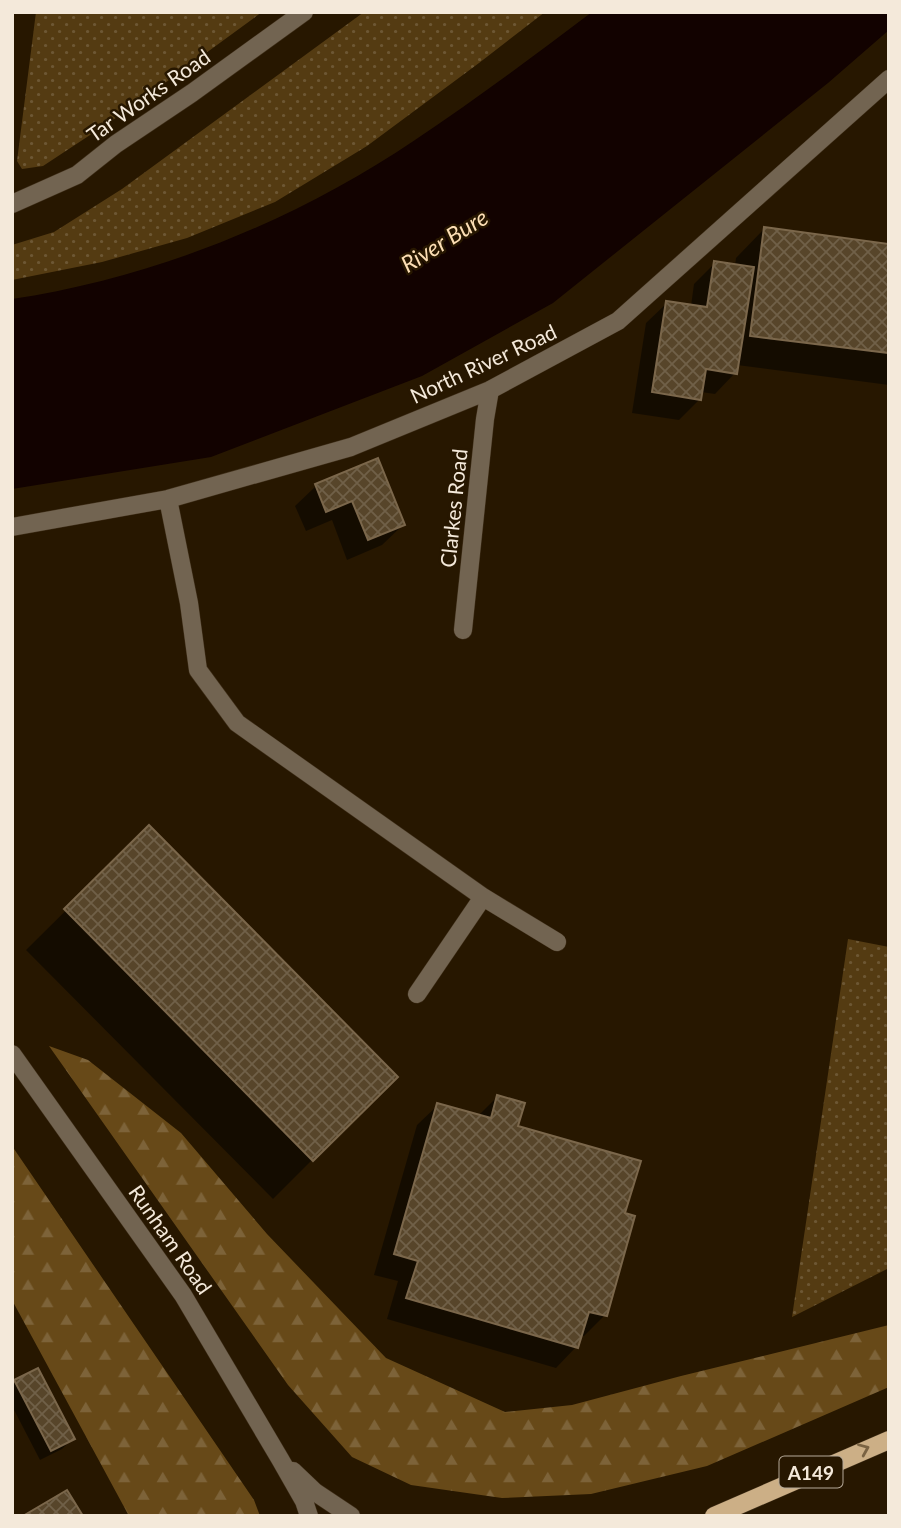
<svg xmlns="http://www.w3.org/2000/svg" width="901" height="1528" font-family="Lato,sans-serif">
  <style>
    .grass { fill: url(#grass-dots) }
    .forest { fill: url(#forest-firs) }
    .water { fill: #120200 }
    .shadow { fill: #0007 }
    .building { fill: url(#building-cross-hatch); stroke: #7b674b; stroke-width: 2 }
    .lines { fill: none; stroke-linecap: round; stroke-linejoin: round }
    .minor-casing { stroke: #40301a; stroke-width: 19 }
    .major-casing { stroke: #40301a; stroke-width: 19 }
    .minor { stroke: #726451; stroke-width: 18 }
    .major { stroke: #ccaf86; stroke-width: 18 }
    .oneway { stroke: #7a6343 }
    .labels { text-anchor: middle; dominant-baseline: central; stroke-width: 5; stroke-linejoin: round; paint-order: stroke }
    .shield { fill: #271700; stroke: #b6aa99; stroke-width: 2 }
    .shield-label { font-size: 19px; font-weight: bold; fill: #f4e9da }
    .street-label { font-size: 21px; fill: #f4e9da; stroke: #271700 }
    .water-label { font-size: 23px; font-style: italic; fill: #fcdeb4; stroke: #271700 }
  </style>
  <defs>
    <pattern id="grass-dots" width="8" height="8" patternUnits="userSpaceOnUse" patternTransform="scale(1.75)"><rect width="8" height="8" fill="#543b12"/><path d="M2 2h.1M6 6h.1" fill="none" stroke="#6d5734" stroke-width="1.8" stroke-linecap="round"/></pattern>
    <pattern id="forest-firs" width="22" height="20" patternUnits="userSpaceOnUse" patternTransform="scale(1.75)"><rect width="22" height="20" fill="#674918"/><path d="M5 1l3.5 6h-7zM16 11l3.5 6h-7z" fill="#7d6339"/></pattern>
    <pattern id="building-cross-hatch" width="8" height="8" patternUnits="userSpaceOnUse" patternTransform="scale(1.75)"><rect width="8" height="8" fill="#57452a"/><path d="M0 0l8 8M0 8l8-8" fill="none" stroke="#706048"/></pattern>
  </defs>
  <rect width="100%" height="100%" fill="#271700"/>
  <path class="grass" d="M36,12H262L128,110L43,166L22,169L17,161Z
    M364,12H545L479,63L367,146L275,202L187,238L102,262L12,280V245L54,232L122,189Z
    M848,939L889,947V1268L792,1317Z"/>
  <path class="forest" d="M49,1046L88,1060L181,1133L267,1234L386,1358L505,1412L572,1405L681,1376L889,1325V1387L707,1466L591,1494L502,1498L411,1485L352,1457L288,1385Z
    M12,1146L254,1500L260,1516H129L12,1300Z"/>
  <path class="water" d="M592,12H889V30L828,83L553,303L422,376L211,457L12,489V299C154,278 297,220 415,140C475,100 534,56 592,12Z"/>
  <path class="shadow" d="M764,229L889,246V385L737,365L735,373L715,394L701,392L700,399L679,420L632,413L646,323L667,303L691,306L694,284L715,263L735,266L736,258Z
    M377,460L403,525L382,545L347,560L332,520L306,531L295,506L316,486Z
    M149,828L395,1077L273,1199L26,950Z
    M497,1097L516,1127L623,1215L605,1315L584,1336L580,1335L576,1347L556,1368L387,1319L398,1281L374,1275L417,1125L438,1105L478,1116Z
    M15,1381L73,1438L62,1449L40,1460L12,1406V1384Z"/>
  <path class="building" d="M764,227L889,244V353L750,336Z
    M714,261L754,267L737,374L706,369L701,400L652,392L666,301L707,307Z
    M378,458L405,525L368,540L352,501L326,512L315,484Z
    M149,825L398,1077L313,1161L64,909Z
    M497,1095L525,1103L518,1126L641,1161L625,1213L635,1216L607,1316L589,1312L578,1348L406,1298L418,1261L394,1254L437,1103L491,1118Z
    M38,1368L75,1439L51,1451L14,1380Z
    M67,1490L83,1516H23Z"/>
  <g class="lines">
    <defs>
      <path id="minor" d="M12,204L77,175L116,144L192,93L304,12
        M168,499L189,603L198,670L237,723L483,897L417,994
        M12,527L168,499L351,447L490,390L618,321L889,79
        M463,630L485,419L490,390
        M483,897L557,942
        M12,1054L183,1295L280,1459L304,1501L309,1516
        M293,1471L315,1492L351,1516"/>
      <path id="major" d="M714,1516L889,1440"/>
    </defs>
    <use href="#minor" class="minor-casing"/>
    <use href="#major" class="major-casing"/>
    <use href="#minor" class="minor"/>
    <use href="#major" class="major"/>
  </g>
  <defs><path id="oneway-chevron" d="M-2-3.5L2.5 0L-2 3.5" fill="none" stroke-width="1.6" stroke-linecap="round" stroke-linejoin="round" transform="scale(1.75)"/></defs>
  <use class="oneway" href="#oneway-chevron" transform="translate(864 1449) rotate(-23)"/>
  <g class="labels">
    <rect class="shield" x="779.5" y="1456.5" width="63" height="31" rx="5"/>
    <g class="shield-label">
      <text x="811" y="1472">A149</text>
    </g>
    <g class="street-label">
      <text transform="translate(148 95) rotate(-35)">Tar Works Road</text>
      <text transform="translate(483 363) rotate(-25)">North River Road</text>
      <text transform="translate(453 508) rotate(-84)">Clarkes Road</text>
      <text transform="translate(171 1239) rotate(55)">Runham Road</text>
    </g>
    <g class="water-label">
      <text transform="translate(444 240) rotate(-32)">River Bure</text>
    </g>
  </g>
  <rect width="901" height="1528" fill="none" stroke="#f4e9da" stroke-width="28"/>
</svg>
